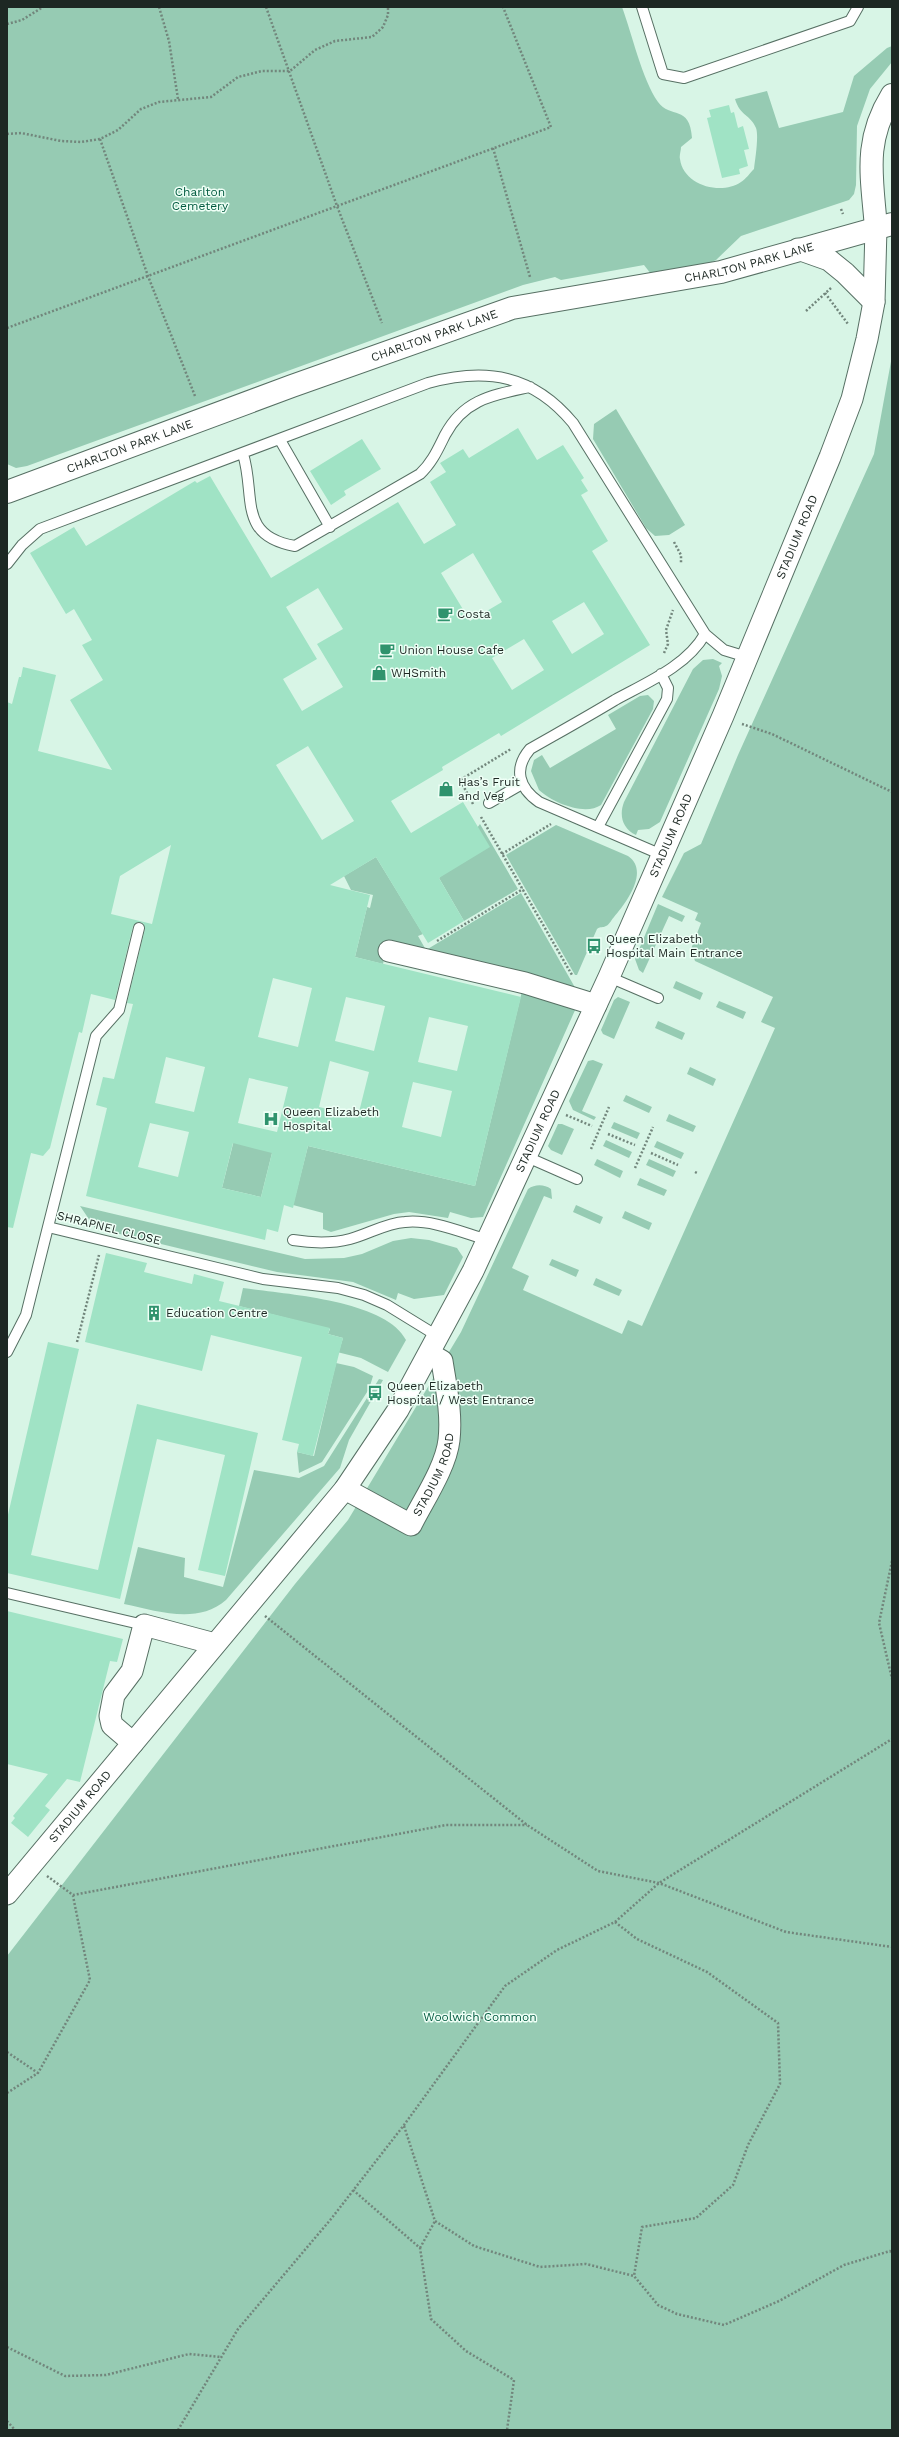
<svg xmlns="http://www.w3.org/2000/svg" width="899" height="2437" font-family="'Work Sans',sans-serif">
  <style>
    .green { fill: #96cbb3 }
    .building { fill: #a0e3c5; fill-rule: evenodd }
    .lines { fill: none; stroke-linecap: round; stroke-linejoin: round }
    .lane-casing { stroke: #577064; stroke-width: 12 }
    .street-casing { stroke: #577064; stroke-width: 23 }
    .secondary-casing { stroke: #577064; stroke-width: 24 }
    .path { stroke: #72867c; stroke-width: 2.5; stroke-dasharray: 2 2; stroke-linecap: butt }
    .lane { stroke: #fff; stroke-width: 10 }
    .street { stroke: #fff; stroke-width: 21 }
    .secondary { stroke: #fff; stroke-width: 22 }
    .labels { text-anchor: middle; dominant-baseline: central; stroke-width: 3; stroke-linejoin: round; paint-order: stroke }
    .park-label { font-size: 12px; fill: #005a3f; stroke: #eefff6 }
    .street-label { font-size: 12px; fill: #1d2823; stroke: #eefff6 }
    .poi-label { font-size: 12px; fill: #1d2823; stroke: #eefff6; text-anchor: start }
  </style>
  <rect width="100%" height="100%" fill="#d8f5e6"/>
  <path class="green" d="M7,7H622C632,34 642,79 658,102C670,119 690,104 692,138L681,147C681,151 679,156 680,159C683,185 721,196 741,182C746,179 750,173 754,169C755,160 759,136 756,128C751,115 740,116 735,99L767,91L779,128L843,112L854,76L887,48L892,46V62L870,89L857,126L856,185L854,194L849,200L741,236L716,260L700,268L651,274L644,265L561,280L555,277L523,285L27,466L16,468L7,464Z
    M892,356V2430H7V1956L295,1584L348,1520L461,1332L528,1189C535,1184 544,1184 551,1189L552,1199L544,1196L512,1268L529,1276L523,1290L622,1334L628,1320L642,1326L775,1028L761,1022L773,997L695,961L691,949L701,923L695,920L698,913L662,897L684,853L701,844L738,755L874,454Z
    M616,409L685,525L669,535L655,536L646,528L593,439L594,424Z
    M713,659L722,663L719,666L722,676L719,689L660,822L649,829L638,830L636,835C622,828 619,815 624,802L693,669L703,660Z
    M648,695L654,701L653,709L601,805C585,816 553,803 539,790L531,771L534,760L542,755L550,768L616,729L608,715L640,696Z
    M480,824L518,889L464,921L439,878Z
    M556,825L628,856C650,871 626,903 614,917C612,919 609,925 606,926C603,928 601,926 597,929L577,975H575L506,855Z
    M376,857L423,934L418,936L426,950L521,893L577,991L387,946L383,964L355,957L367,907L370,908L373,895L351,890L344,876Z
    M658,904L685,916L682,922L669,916L643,973L639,970L635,959Z
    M676,981L703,993L700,1000L673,988Z
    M523,987L576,1008L483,1217L471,1218L450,1212L448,1218L409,1212L394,1214L331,1232L323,1229V1213L293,1205L308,1146L475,1186Z
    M618,997L630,1002L614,1039L603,1034L601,1030L614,1000Z
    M719,1001L746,1012L743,1019L716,1007Z
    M658,1021L685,1033L682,1040L655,1028Z
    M593,1060L603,1064L582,1111L596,1117L594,1120L573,1110L569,1101L588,1061Z
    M690,1067L716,1079L713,1086L687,1074Z
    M626,1095L652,1107L649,1113L623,1101Z
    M669,1114L696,1126L693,1132L666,1121Z
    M614,1122L640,1133L637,1139L611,1128Z
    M558,1124H562L574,1129L562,1155L551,1150L548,1146Z
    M234,1140L273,1149L261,1197L222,1188Z
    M606,1140L632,1152L629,1158L603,1146Z
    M657,1141L684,1153L681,1159L654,1147Z
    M597,1159L623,1171L620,1178L594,1165Z
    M649,1159L676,1171L673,1177L646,1165Z
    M640,1178L667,1190L664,1196L637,1185Z
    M576,1205L603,1217L600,1224L573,1212Z
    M80,1206L305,1259L344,1258L362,1254L393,1241L411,1238L429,1240L457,1248L463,1257L444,1295L414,1299L398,1293L396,1300L353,1282L277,1272L95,1228Z
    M625,1211L652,1223L649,1230L622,1218Z
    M552,1259L579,1270L576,1277L549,1265Z
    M596,1278L622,1290L619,1296L593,1285Z
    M243,1288C285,1294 386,1300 406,1340L388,1372L361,1358L333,1351H339L343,1338L328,1334L330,1329L239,1306Z
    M336,1363L354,1367L373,1376L369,1389L322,1462L299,1473L297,1452L314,1456Z
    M379,1379L383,1380L349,1440L340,1468L226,1600C197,1625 158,1611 124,1604L138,1547L185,1558L184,1577L223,1587L254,1470L299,1478L324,1466Z"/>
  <path class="building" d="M729,105L731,113L734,112L738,128L743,126L749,149L744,150L748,166L739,169L740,174L722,178L707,118L711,117L709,110Z
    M518,428L537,460L563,445L584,478L581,480L588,491L581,495L608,541L592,551L650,645L501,736L499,733L442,767L443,770L391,801L411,833L463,802L490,847L439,878L464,921L428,943L376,857L330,885L370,895L355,957L521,997L475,1186L308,1146L293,1208L284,1205L278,1232L267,1229L265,1240L86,1196L107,1108L96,1105L103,1077L114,1079L133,1004L127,1003L145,929L143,923L138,922L133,926L115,1000L91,994L82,1033L79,1032L50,1148L43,1156L31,1153L13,1228L7,1227V702L12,704L19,677H21L23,667L56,675L38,751L112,770L70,700L103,680L82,645L92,640L74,609L66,614L30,553L74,527L86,546L195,481L197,483L210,476L271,578L398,502L424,544L456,525L430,482L446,472L440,463L463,449L469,458ZM473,553L502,602L470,621L441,573ZM318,588L343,629L317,644L343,687L302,711L283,679L317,659L286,607ZM584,602L604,634L572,654L552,621ZM524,639L544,670L512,690L492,658ZM308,746L354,821L322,840L276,765ZM171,845L152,924L111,914L120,876ZM273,978L312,988L298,1047L258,1037ZM346,997L385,1006L374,1051L335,1041ZM429,1017L468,1026L457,1071L418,1062ZM166,1057L205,1067L194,1112L155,1103ZM330,1061L369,1072L358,1116L319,1107ZM249,1078L288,1087L277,1132L238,1123ZM413,1082L452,1091L441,1137L402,1127ZM150,1123L189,1132L178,1177L138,1167ZM233,1143L272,1153L261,1197L222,1188Z
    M362,439L381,469L344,491L346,495L331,505L310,471Z
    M106,1253L147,1263L144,1272L192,1284L194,1274L224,1282L219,1301L330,1328L328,1334L343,1338L313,1456L297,1452L299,1444L282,1440L302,1357L211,1335L202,1371L85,1342Z
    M48,1342L79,1349L31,1555L98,1570L137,1404L258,1433L225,1576L198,1570L225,1455L157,1439L120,1599L7,1573V1519Z
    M7,1611L123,1639L117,1662L110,1661L80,1782L67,1779L45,1806L50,1810L28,1837L11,1823L15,1818L13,1816L48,1774L7,1764Z"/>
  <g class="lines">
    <defs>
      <path id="lane" d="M642,7L663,74L684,78L850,21L858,7
        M280,440L330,527
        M243,454C256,496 237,536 295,546L420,474C432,463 438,449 445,435C464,399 493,395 530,387
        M7,564L22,545L40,529L428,383C487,367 533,375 573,423L705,634L724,650L747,657
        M489,803L522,784
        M598,827L667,699L668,688L661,674
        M662,855L539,802C519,788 513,769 530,749C558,733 587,717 615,700C646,683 687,666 705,634
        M139,928L119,1010L96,1036L48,1227L263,1279L338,1288L364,1295L387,1305L439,1337
        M609,977L658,998
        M527,1157L577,1179
        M293,1240C312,1243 331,1244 350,1239C369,1234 386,1223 405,1222C432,1219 463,1233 488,1240
        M7,1352L26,1315L48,1227
        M7,1593L144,1625"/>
      <g id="street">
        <path d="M798,249L829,260L845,273L874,302"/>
        <path d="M389,951L525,983L596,1005"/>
        <path id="s1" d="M345,1489L411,1525C423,1501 446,1467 449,1440C452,1413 446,1387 442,1361L430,1354"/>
        <path d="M133,1743L112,1725L110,1716L114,1695L132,1671L144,1625L215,1644"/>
        <path id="s2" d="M7,1894L345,1489L398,1410L473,1271L609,977L723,716L830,457L852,399L867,339L874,302L876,228"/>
      </g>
      <g id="secondary">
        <path d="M876,228C872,176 863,142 892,95"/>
        <path id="s3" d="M7,492L292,386L512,308L721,272L892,224"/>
      </g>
    </defs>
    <use href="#lane" class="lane-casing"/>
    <use href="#street" class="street-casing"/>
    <use href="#secondary" class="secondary-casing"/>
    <path class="path" d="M159,7L169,41L178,99
      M266,7L337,206L382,323
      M7,24L22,20L43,7
      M7,134L21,133L61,141L81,142L100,139L118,130L141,109L159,102L211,97L238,77L262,71H290L315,50L335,41L372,37L383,27L388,15V7
      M100,139L148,276L195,396
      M493,148L530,277
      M841,209L843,214
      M825,293L848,324
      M806,311L831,288
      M7,328L551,127L503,7
      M674,542L681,555V564
      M664,653L668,644L666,630L673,610
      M742,724L772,734L892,792
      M473,804L460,780L511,749
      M481,817L572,975
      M502,854L551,824
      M437,941L523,889
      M566,1115L592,1126
      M608,1134L635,1145
      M591,1149L609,1107
      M651,1153L678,1165
      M635,1168L653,1127
      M695,1172L697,1173
      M77,1342L99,1255
      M892,1561L879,1623L892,1679
      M265,1616L527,1825L598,1871L659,1883L786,1932L892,1947
      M47,1876L73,1895L446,1825H527
      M615,1922L637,1939L707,1972L778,2023L780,2084L748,2145L733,2185L696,2218L642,2227L634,2276
      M7,2052L38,2073
      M7,2093L38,2073L90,1980L73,1896
      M404,2126L435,2221L474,2246L540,2267L586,2264L634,2276L658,2305L677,2314L724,2325L779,2301L844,2265L890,2251L892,2253
      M353,2190L420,2248L431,2319L466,2351L514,2380L507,2430
      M420,2248L435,2221
      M7,2347L65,2376L106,2375L189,2354L221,2357
      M7,2421L15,2430
      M178,2430L238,2329L331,2219L404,2125L505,1986L557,1950L615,1922L659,1883L892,1739"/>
    <use href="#lane" class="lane"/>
    <use href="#street" class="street"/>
    <use href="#secondary" class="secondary"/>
  </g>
  <defs>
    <symbol id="cafe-bare" viewBox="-9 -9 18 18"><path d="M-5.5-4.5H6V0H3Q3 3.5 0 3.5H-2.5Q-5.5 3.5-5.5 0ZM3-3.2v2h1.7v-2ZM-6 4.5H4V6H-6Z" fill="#2f936d" stroke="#eefff6" stroke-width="2.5" paint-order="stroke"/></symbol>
    <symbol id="shop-bare" viewBox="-9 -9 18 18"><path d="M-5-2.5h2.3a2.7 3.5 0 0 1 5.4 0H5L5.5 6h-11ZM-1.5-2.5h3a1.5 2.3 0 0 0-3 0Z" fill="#2f936d" stroke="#eefff6" stroke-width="2.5" paint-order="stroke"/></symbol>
    <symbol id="bus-bare" viewBox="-9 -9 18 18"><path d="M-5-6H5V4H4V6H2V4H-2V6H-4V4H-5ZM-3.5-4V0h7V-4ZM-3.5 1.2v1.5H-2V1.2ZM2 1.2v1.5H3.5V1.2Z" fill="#2f936d" stroke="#eefff6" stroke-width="2.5" paint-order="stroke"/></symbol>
    <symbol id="hospital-bare" viewBox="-9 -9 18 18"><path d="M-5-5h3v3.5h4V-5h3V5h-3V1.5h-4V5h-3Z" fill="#2f936d" stroke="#eefff6" stroke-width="2.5" paint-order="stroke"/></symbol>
    <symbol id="building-bare" viewBox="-9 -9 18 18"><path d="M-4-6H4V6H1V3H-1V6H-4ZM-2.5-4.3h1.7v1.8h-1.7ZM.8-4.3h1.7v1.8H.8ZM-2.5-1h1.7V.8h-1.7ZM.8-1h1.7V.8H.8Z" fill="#2f936d" stroke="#eefff6" stroke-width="2.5" paint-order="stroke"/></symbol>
  </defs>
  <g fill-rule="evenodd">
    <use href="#cafe-bare" x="434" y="603" width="22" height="22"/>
    <use href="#cafe-bare" x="376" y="639" width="22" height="22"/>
    <use href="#shop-bare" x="368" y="662" width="22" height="22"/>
    <use href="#shop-bare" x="435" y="778" width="22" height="22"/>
    <use href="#bus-bare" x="583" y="935" width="22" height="22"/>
    <use href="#hospital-bare" x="260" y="1108" width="22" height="22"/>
    <use href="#building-bare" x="143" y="1302" width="22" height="22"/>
    <use href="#bus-bare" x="364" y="1382" width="22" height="22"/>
  </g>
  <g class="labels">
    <g class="park-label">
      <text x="200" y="192">Charlton<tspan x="200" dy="14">Cemetery</tspan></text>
      <text x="480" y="2017">Woolwich Common</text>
    </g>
    <g class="street-label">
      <text stroke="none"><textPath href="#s3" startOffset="779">CHARLTON PARK LANE</textPath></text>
      <text stroke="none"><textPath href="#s3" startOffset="455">CHARLTON PARK LANE</textPath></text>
      <text stroke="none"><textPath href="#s3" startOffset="131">CHARLTON PARK LANE</textPath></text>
      <text stroke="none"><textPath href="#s2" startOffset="1583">STADIUM ROAD</textPath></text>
      <text stroke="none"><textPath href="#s2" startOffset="1259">STADIUM ROAD</textPath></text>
      <text stroke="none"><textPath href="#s2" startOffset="935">STADIUM ROAD</textPath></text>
      <text transform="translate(109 1228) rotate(14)">SHRAPNEL CLOSE</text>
      <text stroke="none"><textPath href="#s1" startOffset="131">STADIUM ROAD</textPath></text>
      <text stroke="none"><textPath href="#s2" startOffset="114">STADIUM ROAD</textPath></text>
    </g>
    <g class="poi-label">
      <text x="457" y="614">Costa</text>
      <text x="399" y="650">Union House Cafe</text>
      <text x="391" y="673">WHSmith</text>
      <text x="458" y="782">Has’s Fruit<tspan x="458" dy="14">and Veg</tspan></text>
      <text x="606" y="939">Queen Elizabeth<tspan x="606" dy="14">Hospital Main Entrance</tspan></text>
      <text x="283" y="1112">Queen Elizabeth<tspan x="283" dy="14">Hospital</tspan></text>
      <text x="166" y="1313">Education Centre</text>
      <text x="387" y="1386">Queen Elizabeth<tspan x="387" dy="14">Hospital / West Entrance</tspan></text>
    </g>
  </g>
  <rect width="899" height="2437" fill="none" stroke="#1d2823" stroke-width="16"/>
</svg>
